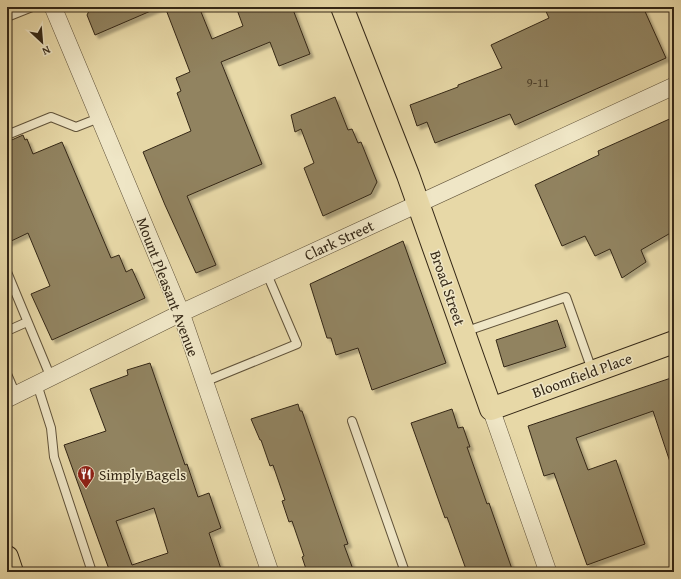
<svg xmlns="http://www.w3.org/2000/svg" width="681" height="579" font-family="'Gentium Book Plus',serif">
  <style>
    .building { fill: #918361; stroke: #342716; fill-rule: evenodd; filter: url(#shadow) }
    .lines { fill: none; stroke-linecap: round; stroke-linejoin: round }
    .lane-casing { stroke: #61533a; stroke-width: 10 }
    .street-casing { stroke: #61533a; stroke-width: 18 }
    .primary-casing { stroke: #342716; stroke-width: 24 }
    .lane { stroke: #efe6c6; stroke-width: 8 }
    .street { stroke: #efe6c6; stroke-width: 17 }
    .primary { stroke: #e7d8a7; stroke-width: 22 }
    .labels { text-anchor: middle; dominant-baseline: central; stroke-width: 3; stroke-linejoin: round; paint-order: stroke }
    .number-label { font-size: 13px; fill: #4b3e29 }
    .street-label { font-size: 15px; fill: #342716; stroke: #efe6c6 }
    .poi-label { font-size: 15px; fill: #342716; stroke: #efe6c6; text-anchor: start }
  </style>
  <defs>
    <filter id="shadow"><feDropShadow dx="3.5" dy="3.5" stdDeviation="1" flood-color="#0004"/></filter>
  </defs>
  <rect width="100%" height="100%" fill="#e7d8a7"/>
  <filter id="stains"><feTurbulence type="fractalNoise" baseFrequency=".005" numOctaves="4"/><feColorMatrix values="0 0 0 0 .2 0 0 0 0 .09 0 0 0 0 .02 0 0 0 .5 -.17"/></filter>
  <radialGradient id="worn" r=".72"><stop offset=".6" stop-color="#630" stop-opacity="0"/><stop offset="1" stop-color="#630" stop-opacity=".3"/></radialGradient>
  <path class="building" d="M91,7H160L95,35L87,15Z
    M165,7H199L212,39L243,26L236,7H292L310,54L279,66L270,42L221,62L262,164L187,196L216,265L196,273L165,205L143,152L191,131L177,93L181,91L176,78L190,72Z
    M544,7H643L666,58L515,125L510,114L435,143L427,122L417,126L410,105L458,87V85L502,68L491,45L549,18Z
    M335,97L348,130L352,129L358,143L361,142L377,182L371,194L323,216L304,168L314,163L301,129L295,132L291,115Z
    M674,117V231L641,250L646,262L622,278L610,249L595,256L585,236L562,246L535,185L599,155L598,151Z
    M23,135L25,140L27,139L33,154L62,142L111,258L119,255L126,272L132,269L145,298L52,340L31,294L50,286L28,233L7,243V142Z
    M403,241L446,363L372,390L358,348L336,355L331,338H327L310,284Z
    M557,320L566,347L504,367L496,340Z
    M150,363L185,465L187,464L198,497L209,493L221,528L209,533L222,572H110L64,445L106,431L90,389L128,375L127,370ZM154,508L168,553L132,565L116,521Z
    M674,377V465H671L653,411L576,438L588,470L616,460L645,544L587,565L554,473L544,476L528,426Z
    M298,404L300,411H302L348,544L344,545L354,572H307L302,557L304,556L292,521L289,522L282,501L285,500L273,465L270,466L261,440H260L251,419Z
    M452,409L458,428L463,427L470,447H467L487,504L489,503L513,572H467L447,517L445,518L411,423Z"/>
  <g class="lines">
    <defs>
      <path id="lane" d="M7,17L32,7
        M7,135L51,117L76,127L99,118
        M7,272L51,378
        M7,331L27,322
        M464,332L566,297L592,370
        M7,374L16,395
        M204,382L297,344L267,274
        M37,384L51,428L54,457L92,572
        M352,421L405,572"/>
      <path id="street" d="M53,7L181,313L270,572
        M7,399L181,313L674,86
        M491,409L548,572"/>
      <path id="primary" d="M342,7L408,175L491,409L674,342
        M7,557L12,572"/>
    </defs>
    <use href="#lane" class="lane-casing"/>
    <use href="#street" class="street-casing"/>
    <use href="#primary" class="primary-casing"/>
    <use href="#lane" class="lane"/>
    <use href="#street" class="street"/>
    <use href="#primary" class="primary"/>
  </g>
  <defs>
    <symbol id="restaurant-pin" viewBox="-11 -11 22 30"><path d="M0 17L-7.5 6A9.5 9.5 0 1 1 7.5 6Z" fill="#8f2418" stroke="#efe6c6"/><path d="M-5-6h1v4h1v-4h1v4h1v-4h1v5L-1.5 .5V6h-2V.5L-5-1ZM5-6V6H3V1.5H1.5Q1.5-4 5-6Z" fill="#fff"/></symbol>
  </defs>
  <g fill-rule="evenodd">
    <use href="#restaurant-pin" x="76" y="464" width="20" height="27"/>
  </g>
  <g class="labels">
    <g class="number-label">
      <text x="538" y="82">9-11</text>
    </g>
    <g class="street-label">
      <text transform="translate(339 240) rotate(-25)">Clark Street</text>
      <text transform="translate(168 287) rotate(69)">Mount Pleasant Avenue</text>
      <text transform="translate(448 288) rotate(71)">Broad Street</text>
      <text transform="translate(582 375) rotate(-20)">Bloomfield Place</text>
    </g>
    <g class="poi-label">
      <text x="99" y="474">Simply Bagels</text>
    </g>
  </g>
  <rect width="681" height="579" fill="none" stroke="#e7d8a7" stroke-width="24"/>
  <rect x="8" y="8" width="665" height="563" fill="none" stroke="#342716" stroke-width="2"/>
  <rect x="12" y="12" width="657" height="555" fill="none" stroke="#342716"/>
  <g transform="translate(42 42) rotate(154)" stroke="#efe6c6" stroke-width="3" paint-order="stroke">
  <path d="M0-3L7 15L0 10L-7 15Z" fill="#342716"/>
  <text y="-6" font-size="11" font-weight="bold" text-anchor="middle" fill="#342716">N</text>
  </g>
  <rect width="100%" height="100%" filter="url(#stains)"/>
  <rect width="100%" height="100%" fill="url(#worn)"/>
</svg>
